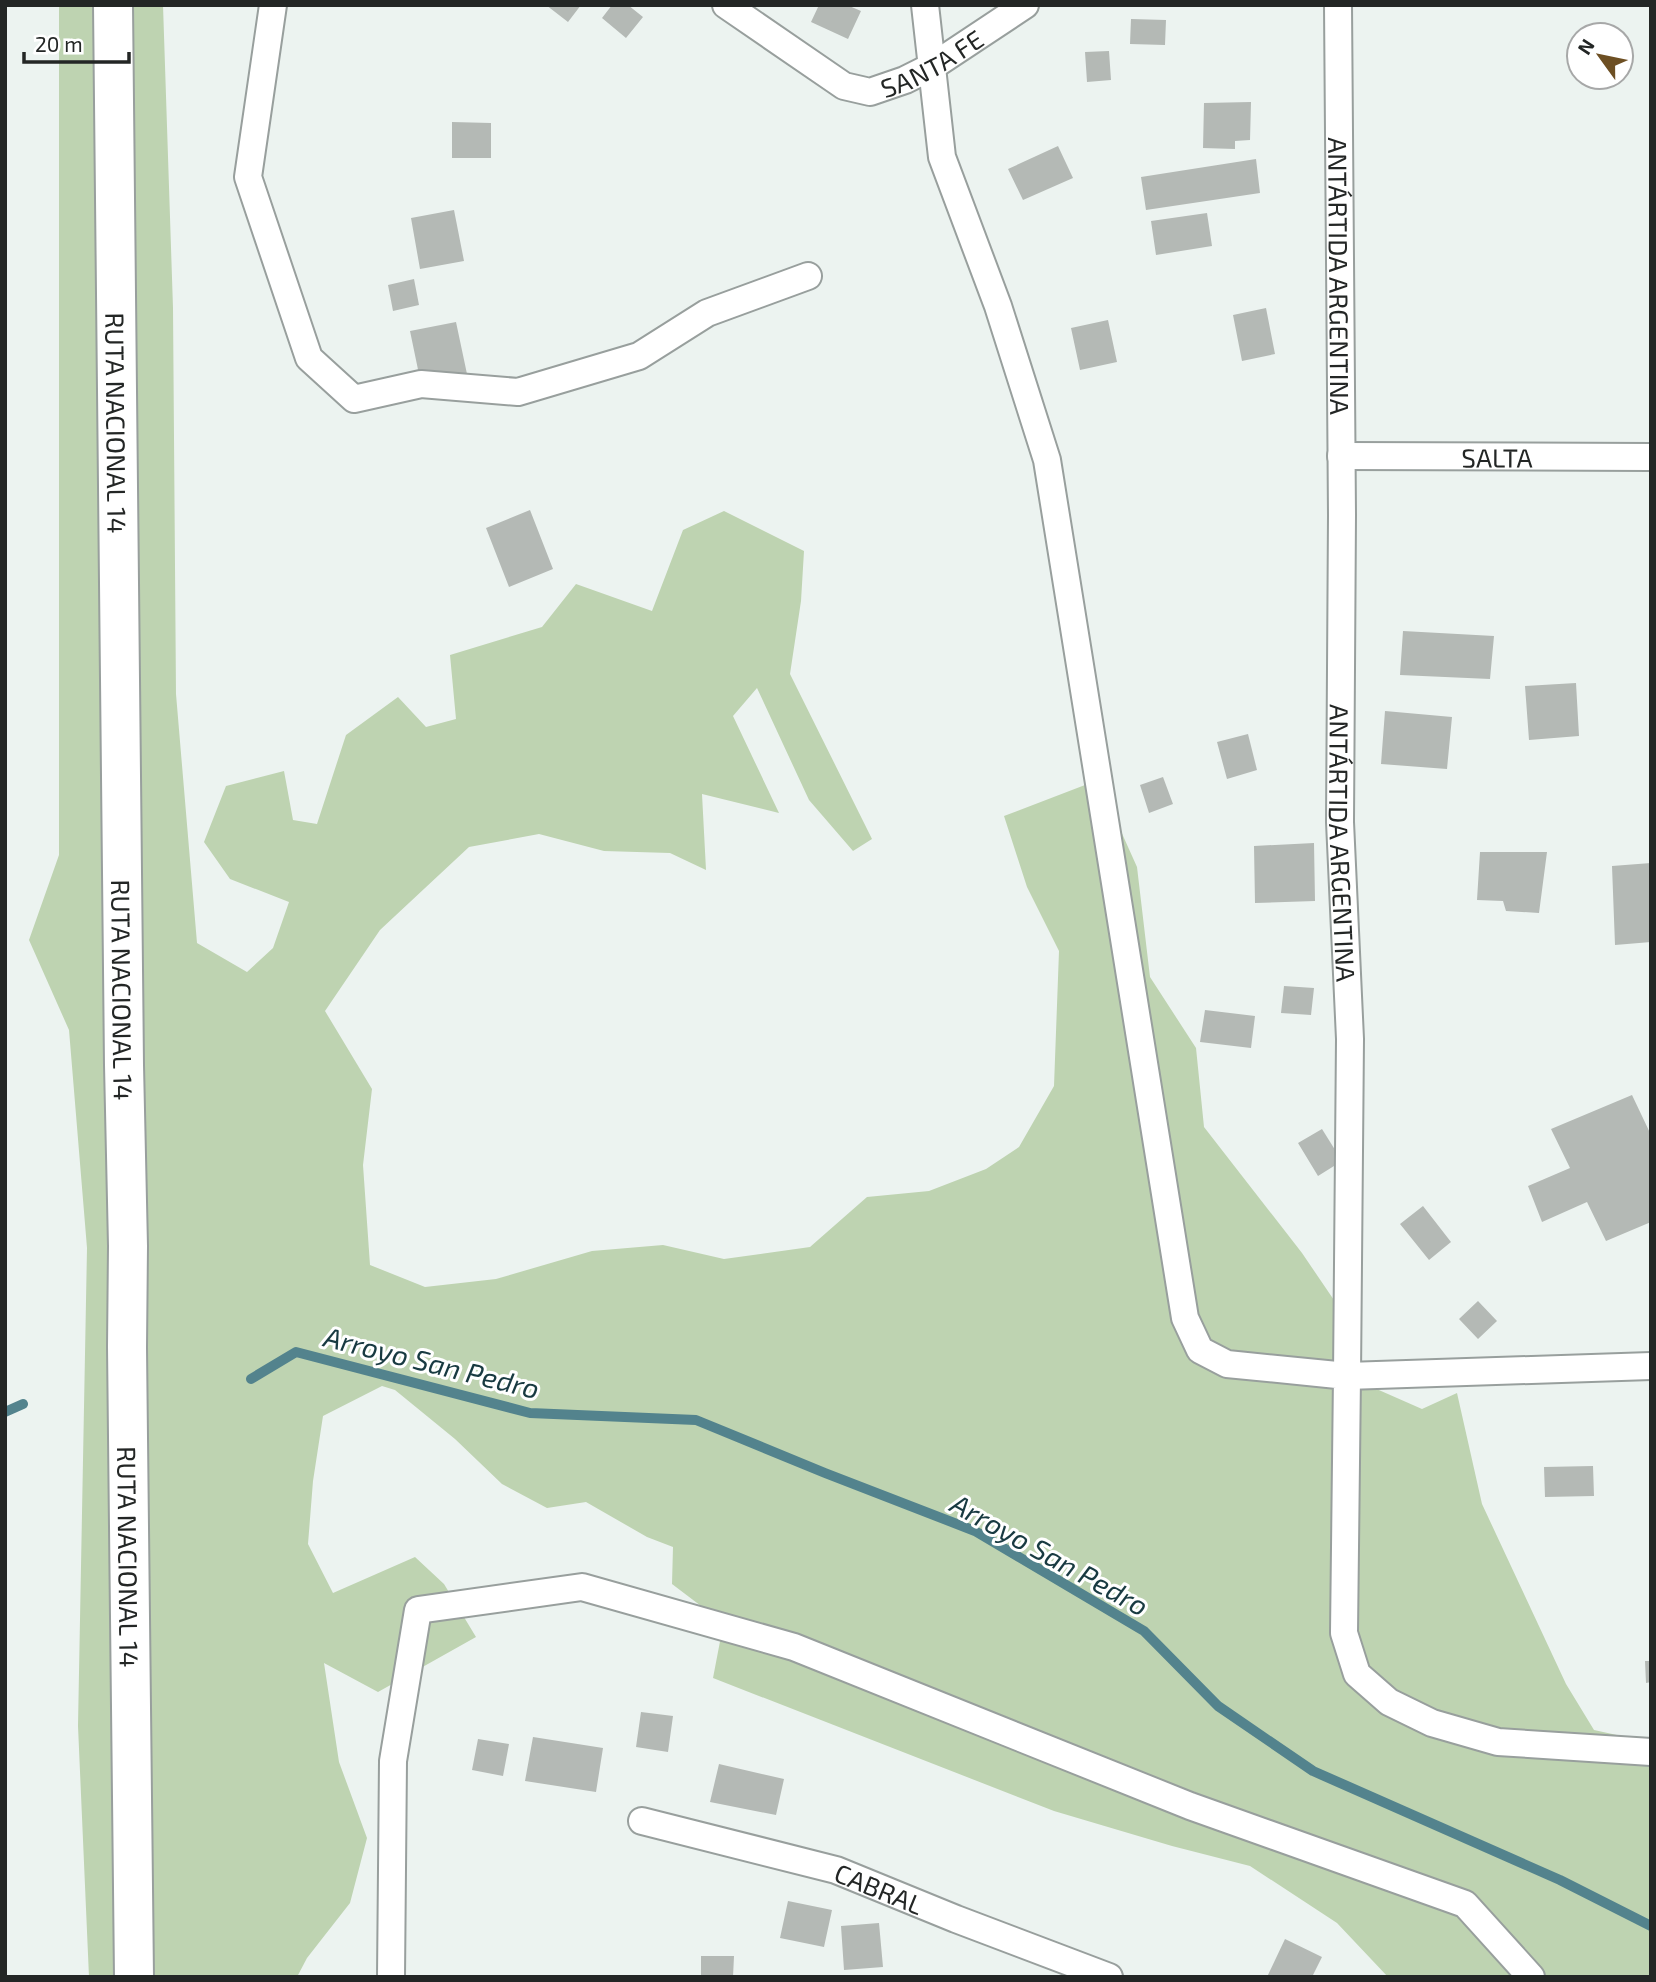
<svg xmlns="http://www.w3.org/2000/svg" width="1656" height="1982" font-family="'Exo 2',sans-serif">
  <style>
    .green { fill: #bed3b1 }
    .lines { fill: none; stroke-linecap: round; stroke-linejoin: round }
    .stream { stroke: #53838d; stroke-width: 10 }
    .building { fill: #b4b9b5 }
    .street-casing { stroke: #989f9d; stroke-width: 30 }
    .highway-casing { stroke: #989f9d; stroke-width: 42 }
    .street { stroke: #fff; stroke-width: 26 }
    .highway { stroke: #fff; stroke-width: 38 }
    .labels { text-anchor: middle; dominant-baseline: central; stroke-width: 6; stroke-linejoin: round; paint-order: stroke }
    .street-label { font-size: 26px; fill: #232625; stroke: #fff }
    .water-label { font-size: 28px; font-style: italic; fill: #183a41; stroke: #fff }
  </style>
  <rect width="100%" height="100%" fill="#ecf3f0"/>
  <path class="green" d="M59,5H163L173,308L176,694L197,943L247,972L273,948L289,902L230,879L204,842L226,786L284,771L293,820L317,824L346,735L398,697L426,727L456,719L450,655L542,627L576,584L652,611L683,530L724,511L804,551L801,601L790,674L872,839L853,851L809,800L757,688L733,716L779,813L702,794L706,870L670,853L604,851L539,834L469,847L380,930L325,1011L372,1089L363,1165L370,1265L425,1287L496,1279L592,1251L663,1245L724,1259L810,1247L867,1197L929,1191L986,1169L1019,1147L1054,1086L1059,951L1027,887L1004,816L1098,780L1137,867L1150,977L1196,1048L1204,1127L1302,1253L1338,1306L1347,1376L1422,1409L1457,1393L1482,1504L1566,1684L1594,1730L1644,1741L1651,1746V1977H1388L1337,1923L1250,1866L1172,1846L1054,1811L713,1678L722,1631L701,1606L672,1584L673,1547L647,1537L586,1502L547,1508L502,1484L455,1439L395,1390L382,1386L323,1416L313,1481L308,1544L333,1593L415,1557L444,1584L476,1637L378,1692L324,1663L339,1762L367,1838L350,1903L307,1958L297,1977H89L78,1726L87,1248L69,1030L29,940L59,855Z"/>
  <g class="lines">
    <path class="stream" d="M251,1379L296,1352L530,1413L696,1420L825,1473L975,1531L1144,1631L1218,1706L1313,1771L1560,1880L1651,1926
      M5,1412L23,1404"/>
  </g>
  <path class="building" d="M546,5H581L568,22Z
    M612,5H628L643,17L626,38L602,18Z
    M819,5H847L861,11L848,39L811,22Z
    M1131,19L1166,20L1165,45L1130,44Z
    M1109,51L1111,80L1087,82L1085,52Z
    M1251,102L1250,140L1235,141V149L1203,148L1204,103Z
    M452,122L491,123V158H452Z
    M1058,146L1073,178L1023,200L1008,169Z
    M1256,159L1260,193L1146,210L1141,177Z
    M454,210L464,261L420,269L411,218Z
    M1207,213L1212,246L1156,255L1151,221Z
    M414,279L419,305L393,311L388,285Z
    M1266,308L1275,354L1242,361L1233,315Z
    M1108,320L1117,362L1080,370L1071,328Z
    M456,322L467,374L421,384L410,331Z
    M530,510L553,569L509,587L486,528Z
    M1403,631L1494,636L1490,679L1400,675Z
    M1576,683L1579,736L1529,740L1525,686Z
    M1385,711L1452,717L1447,769L1381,764Z
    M1248,734L1257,770L1227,779L1217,742Z
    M1163,777L1173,804L1149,813L1140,785Z
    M1314,843L1315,901L1255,903L1254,846Z
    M1480,852H1547L1539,913L1506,911L1503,901L1477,900Z
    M1651,863V942L1615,945L1612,866Z
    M1284,986L1314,988L1311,1015L1281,1013Z
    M1205,1010L1255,1016L1251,1048L1200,1042Z
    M1632,1095L1651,1135V1222L1606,1241L1587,1202L1542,1222L1528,1186L1570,1168L1551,1129Z
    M1322,1129L1342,1161L1318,1176L1298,1143Z
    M1423,1206L1451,1242L1429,1260L1400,1224Z
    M1478,1301L1497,1321L1478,1339L1459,1319Z
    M1593,1466L1594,1496L1545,1497L1544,1467Z
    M1645,1661H1651V1682L1646,1683Z
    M641,1712L673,1716L668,1752L636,1747Z
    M533,1737L603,1748L596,1792L525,1781Z
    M478,1739L509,1744L503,1776L472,1770Z
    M719,1764L784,1779L776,1815L710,1802Z
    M788,1901L832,1910L824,1947L780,1938Z
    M879,1923L883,1967L844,1970L841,1926Z
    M1285,1939L1322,1957L1312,1977H1267Z
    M701,1956H734L733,1977H701Z"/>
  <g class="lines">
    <defs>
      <g id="street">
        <path d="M273,5L248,177L309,358L354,399L421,384L518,392L639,356L707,313L808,276"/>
        <path id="s1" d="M726,5L844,86L870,92L905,80L933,66L1025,5"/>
        <path d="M925,5L942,157L998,306L1047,460L1185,1318L1200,1350L1227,1364L1347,1376L1344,1633L1357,1674L1389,1702L1432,1723L1498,1742L1651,1752"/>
        <path id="s2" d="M1338,5L1342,515L1340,822L1350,1039L1347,1376L1651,1366"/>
        <path id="s3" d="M1341,456L1651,457"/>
        <path id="s4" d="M642,1821L836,1870L956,1919L1109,1977"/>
        <path d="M391,1977L393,1761L418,1610L582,1587L794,1647L1190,1806L1465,1904L1531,1977"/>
      </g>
      <g id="highway">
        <path id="s5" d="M113,5L124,1065L128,1246L127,1347L134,1977"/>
      </g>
    </defs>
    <use href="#street" class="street-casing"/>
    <use href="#highway" class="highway-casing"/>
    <use href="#street" class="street"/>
    <use href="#highway" class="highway"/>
  </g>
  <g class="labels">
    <g class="street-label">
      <text stroke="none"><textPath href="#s1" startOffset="238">SANTA FE</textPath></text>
      <text stroke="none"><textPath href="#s2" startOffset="271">ANTÁRTIDA ARGENTINA</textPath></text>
      <text stroke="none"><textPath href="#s5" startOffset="418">RUTA NACIONAL 14</textPath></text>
      <text stroke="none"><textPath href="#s3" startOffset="156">SALTA</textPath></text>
      <text stroke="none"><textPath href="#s2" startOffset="838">ANTÁRTIDA ARGENTINA</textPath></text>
      <text stroke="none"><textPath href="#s5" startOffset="985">RUTA NACIONAL 14</textPath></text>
      <text stroke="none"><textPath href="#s5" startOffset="1552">RUTA NACIONAL 14</textPath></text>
      <text stroke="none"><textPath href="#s4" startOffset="247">CABRAL</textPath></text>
    </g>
    <g class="water-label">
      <text transform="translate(432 1362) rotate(14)">Arroyo San Pedro</text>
      <text transform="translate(1050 1554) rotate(29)">Arroyo San Pedro</text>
    </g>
  </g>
  <rect width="1656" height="1982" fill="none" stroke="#232625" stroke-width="14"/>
  <g transform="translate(1600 56) rotate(303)"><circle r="33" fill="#ffffff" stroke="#a7a8a8" stroke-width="2"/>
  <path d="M0-5L12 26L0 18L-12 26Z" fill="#6d4f23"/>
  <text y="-10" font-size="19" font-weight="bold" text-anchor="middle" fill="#232625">N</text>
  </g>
  <path d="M24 52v10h105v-10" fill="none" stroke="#232625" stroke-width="3.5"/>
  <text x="35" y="52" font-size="21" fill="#232625" stroke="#ffffff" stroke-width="5" paint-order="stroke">20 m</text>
</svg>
